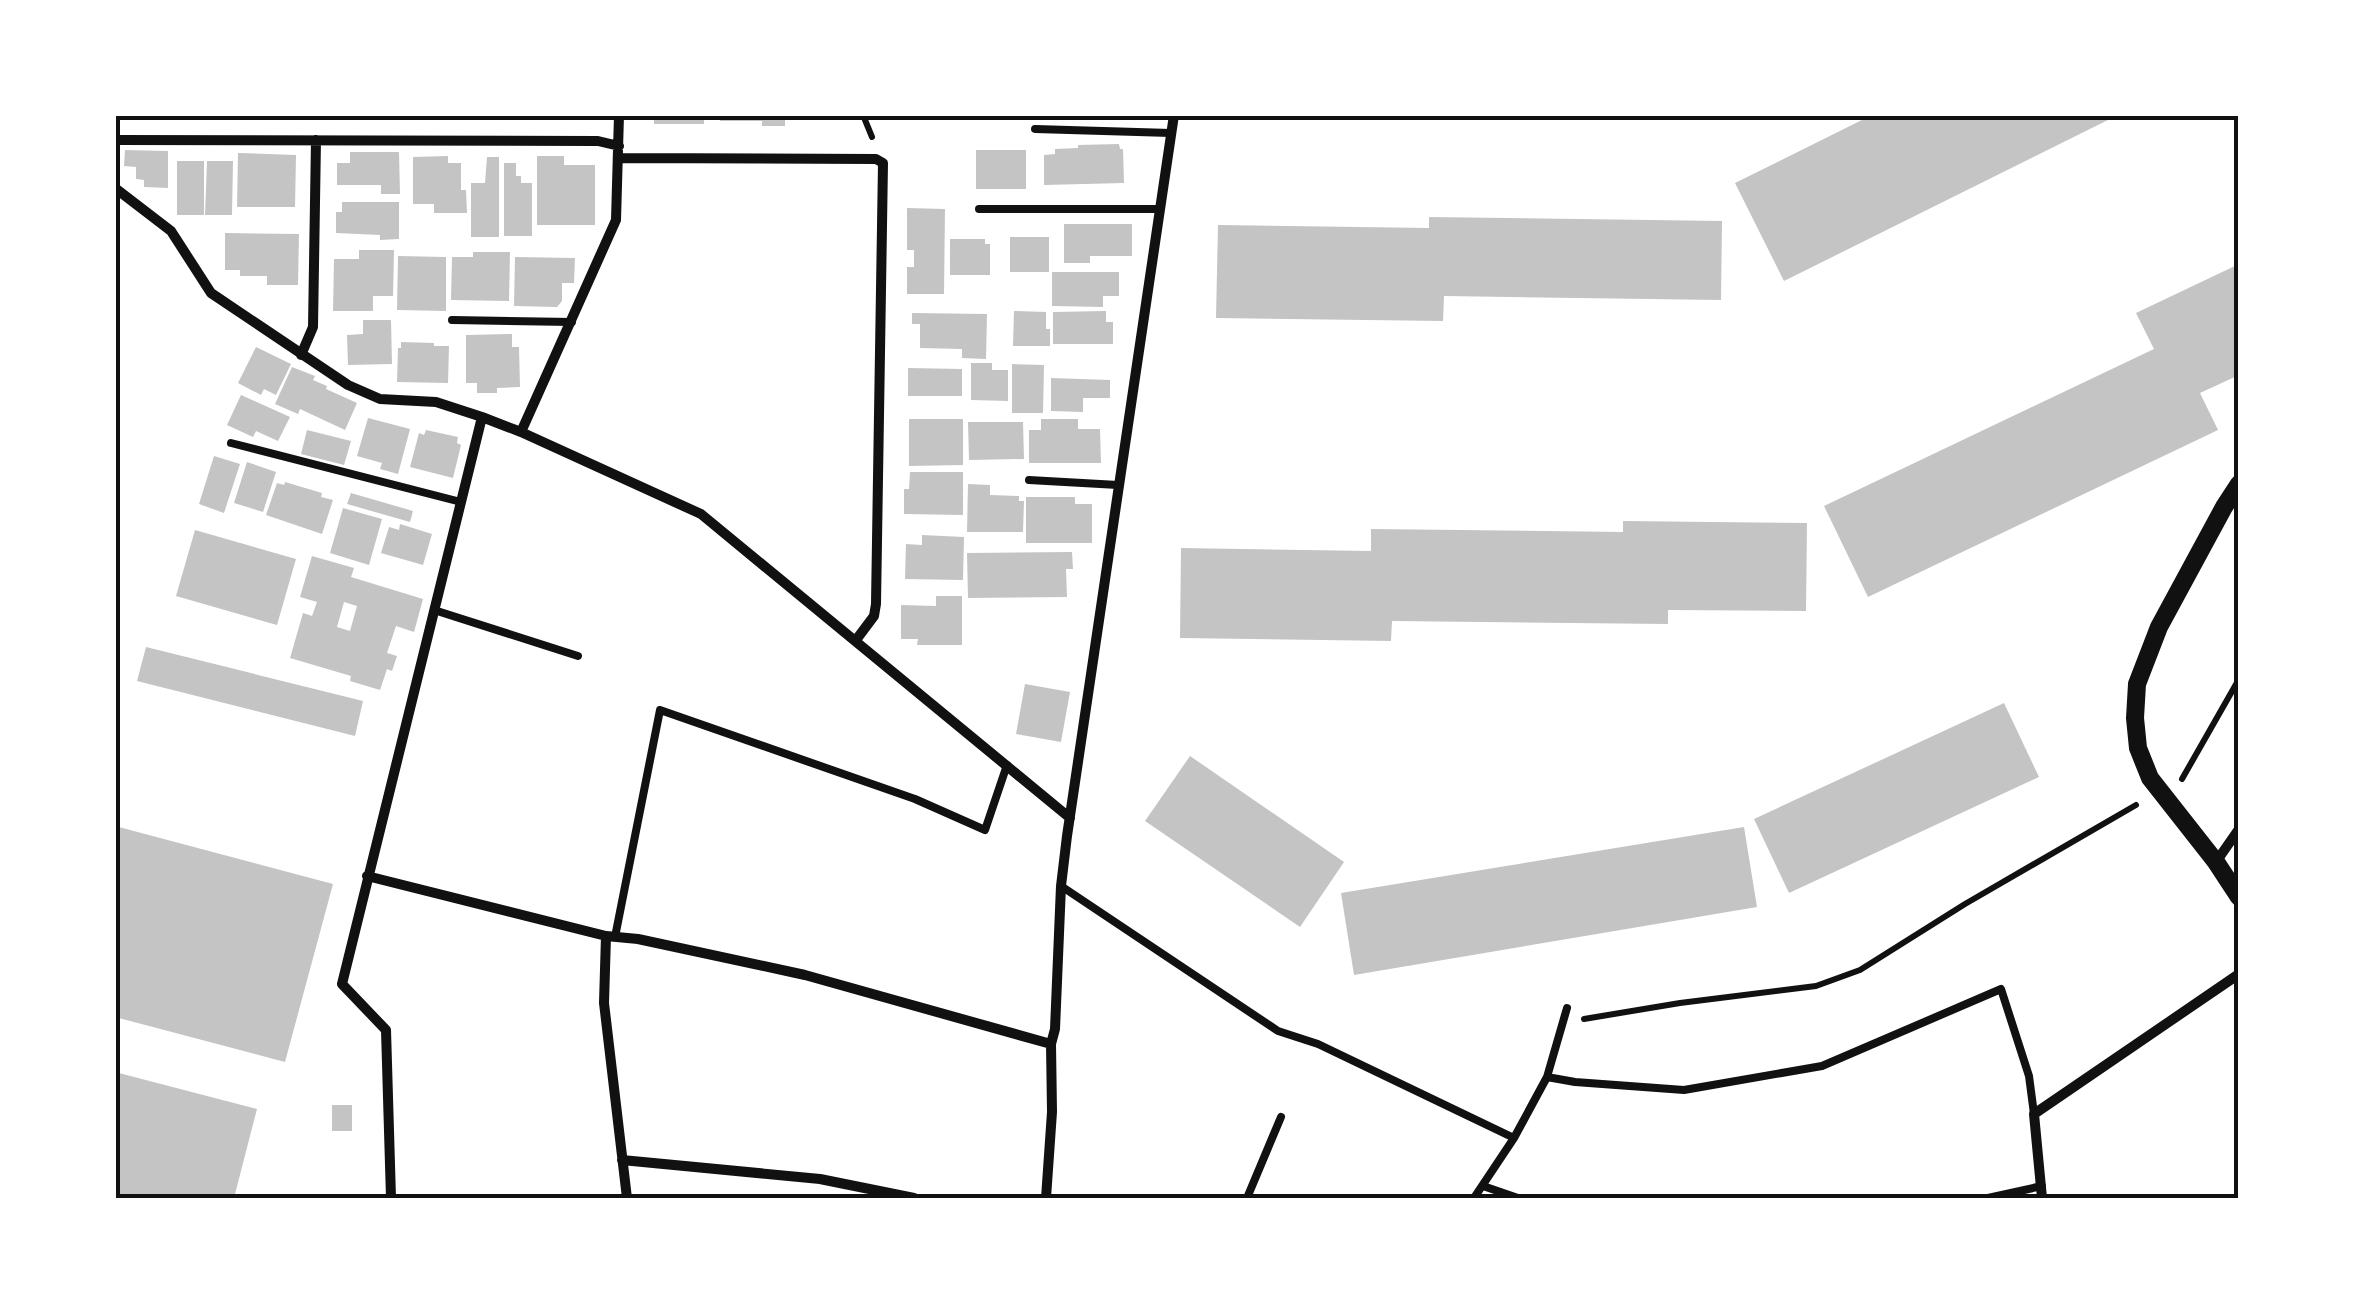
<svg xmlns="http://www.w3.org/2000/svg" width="2354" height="1313" font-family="'Zilla Slab',serif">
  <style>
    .building { fill: #c4c4c4; fill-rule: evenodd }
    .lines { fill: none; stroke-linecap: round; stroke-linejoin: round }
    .path { stroke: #111; stroke-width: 6 }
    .service { stroke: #111; stroke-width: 8 }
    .minor { stroke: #111; stroke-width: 10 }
    .tertiary { stroke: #111; stroke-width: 18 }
    .neatline { fill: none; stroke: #111; stroke-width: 4 }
  </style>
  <rect width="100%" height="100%" fill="#fff"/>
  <path class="building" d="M654,115H704V124H654Z
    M720,115H785V126H762V121H720Z
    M1872,115H2118L1784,281L1735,183Z
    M1119,144L1120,149H1123L1124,183L1044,185V155L1055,154V149L1078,148V145Z
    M125,150L168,151V188L144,187V180L136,179V167L124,166Z
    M976,150H1026V189H976Z
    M350,152H399L400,194H381V185H337V163H350Z
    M238,153L296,155L295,207H237Z
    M448,156V163H461V190H466L467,213H434V204H413V157Z
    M537,156H564V165H595V225H537Z
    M487,157H499V237H471V183H485Z
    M177,161H204V215H177Z
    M207,161H233L232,215H205Z
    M504,163H516V176H521V183H532V236H504Z
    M342,202H399V239L380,240V235L336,233V212H342Z
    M907,208L945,209L944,294H907V267H914V250H907Z
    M1429,217L1722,221L1721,300L1444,296L1443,321L1216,318L1218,225L1429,228Z
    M1064,224H1132V256H1090V263H1064Z
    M225,233L299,234L298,285H267V276H240V270H225Z
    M1010,237H1049V272H1010Z
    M950,239H985V244H990V275H950Z
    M359,250H394L393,296H373V311H333L334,259H359Z
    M473,252H510L509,301L451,300L452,257H473Z
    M398,256L446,257V311L397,310Z
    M515,257L575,258L574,283H562V301L557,307L514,306Z
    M2239,264V375L2200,393L2218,430L1868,597L1824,506L2154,349L2136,313Z
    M1052,272H1119V296H1103V307L1052,306Z
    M1014,311L1046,312V329H1050V346H1013Z
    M1106,311V322H1113V344H1053V312Z
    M912,313L987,314L986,359L962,358V349L920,348V324H912Z
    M363,320H391L392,364L348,365L347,335L363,334Z
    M512,334V347H519L520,387L497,388V393H477V383H466V335Z
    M401,342L434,343V346H449L448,383L397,382L398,348H401Z
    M256,347L291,364L276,395L264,389L261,395L238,383Z
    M971,363H992V370H1008V401L971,400Z
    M1012,364L1044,365L1043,413H1012Z
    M292,367L315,376L313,380L327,386L326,389L357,403L345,430L300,409L298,414L275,404Z
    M908,368L962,369V396H908Z
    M1051,378L1110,380V398H1083V412L1051,411Z
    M241,395L290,417L278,441L256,431L253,437L227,425Z
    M368,418L410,429L398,474L380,469L382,463L357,456Z
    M909,419H963V465L909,466Z
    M1041,419H1078V429H1100L1101,463H1029V430H1041Z
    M968,422H1023L1024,459L969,460Z
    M307,430L351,441L344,465L301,454Z
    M426,430L458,437L457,443L461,445L453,478L410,467L419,433L424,435Z
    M214,456L240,464L224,513L199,504Z
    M247,462L276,472L263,512L234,503Z
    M910,472H963V515L904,514V489H909Z
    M285,482L322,493L321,497L333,500L322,534L266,515L277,483L284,485Z
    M968,484L990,485V495L1019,496V501H1024L1023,532H967Z
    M351,493L413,511L410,522L347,504Z
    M1026,497H1075V504H1092V543H1026Z
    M343,508L382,519L369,565L330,553Z
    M1623,521L1807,523L1806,611L1668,610V624L1392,621L1391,641L1180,638L1181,548L1371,551V529L1623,532Z
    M400,524L432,534L423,565L381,553L389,527L399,530Z
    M195,530L296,559L277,625L176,596Z
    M922,535L964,537L963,580L905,579L906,544L922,545Z
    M1072,552L1073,569H1066L1067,597L968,598L967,553Z
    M312,556L354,568L351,577L423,599L414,632L396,626L387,653L397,656L392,671L387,669L380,690L350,681L351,676L290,658L303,613L312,616L317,602L300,597ZM344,602L357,606L350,631L337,627Z
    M936,596H962V645H917L918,639H901V605L936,606Z
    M146,647L363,701L355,736L137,681Z
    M1025,684L1070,692L1061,742L1016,734Z
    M2004,703L2039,777L1789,893L1754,819Z
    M1190,756L1344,862L1300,927L1145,821Z
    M115,826L333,884L285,1062L115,1017Z
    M1744,827L1757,907L1354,975L1341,893Z
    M115,1072L257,1109L234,1198H115Z
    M332,1105H352V1131H332Z"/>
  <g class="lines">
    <path class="path" d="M863,115L872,137
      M2182,779L2239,679
      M1584,1019L1680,1003L1816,986L1860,970L1965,904L2136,805"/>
    <path class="service" d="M1035,129L1171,133
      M979,209H1159
      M452,320L572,322
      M231,443L461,502
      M1029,480L1118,485
      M434,610L578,656
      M1061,886L1278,1031L1318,1044L1514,1138
      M615,937L660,710L915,799L985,830L1007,765
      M1547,1077L1575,1082L1684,1090L1822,1066L2001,989L2029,1076L2034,1114
      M1483,1186L1518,1198
      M1247,1198L1281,1117
      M1474,1198L1514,1138L1547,1077L1567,1008
      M1988,1198L2042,1186"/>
    <path class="minor" d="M115,140L598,141L619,146
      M618,158L876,159L883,163L876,604L874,616L856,640
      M115,188L171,231L211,293L348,385L380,399L436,402L482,417L521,432L701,514L1070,818
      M301,355L313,327L316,140
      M521,432L616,220L619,115
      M2216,862L2239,829
      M367,876L606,936L638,939L805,975L1051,1044
      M606,936L604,1003L627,1198
      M622,1160L820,1179L914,1198
      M391,1198L386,1030L342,984L482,417
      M1046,1198L1052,1112L1051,1044L1055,1029L1061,886L1067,836L1174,115
      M2042,1198L2034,1114L2239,974"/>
    <path class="tertiary" d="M2239,484L2224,507L2159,627L2137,684L2135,718L2138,748L2150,778L2216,862L2239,897"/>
  </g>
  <rect width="2354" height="1313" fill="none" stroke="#ffffff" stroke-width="235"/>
  <rect x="118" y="118" width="2118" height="1078" class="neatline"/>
</svg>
